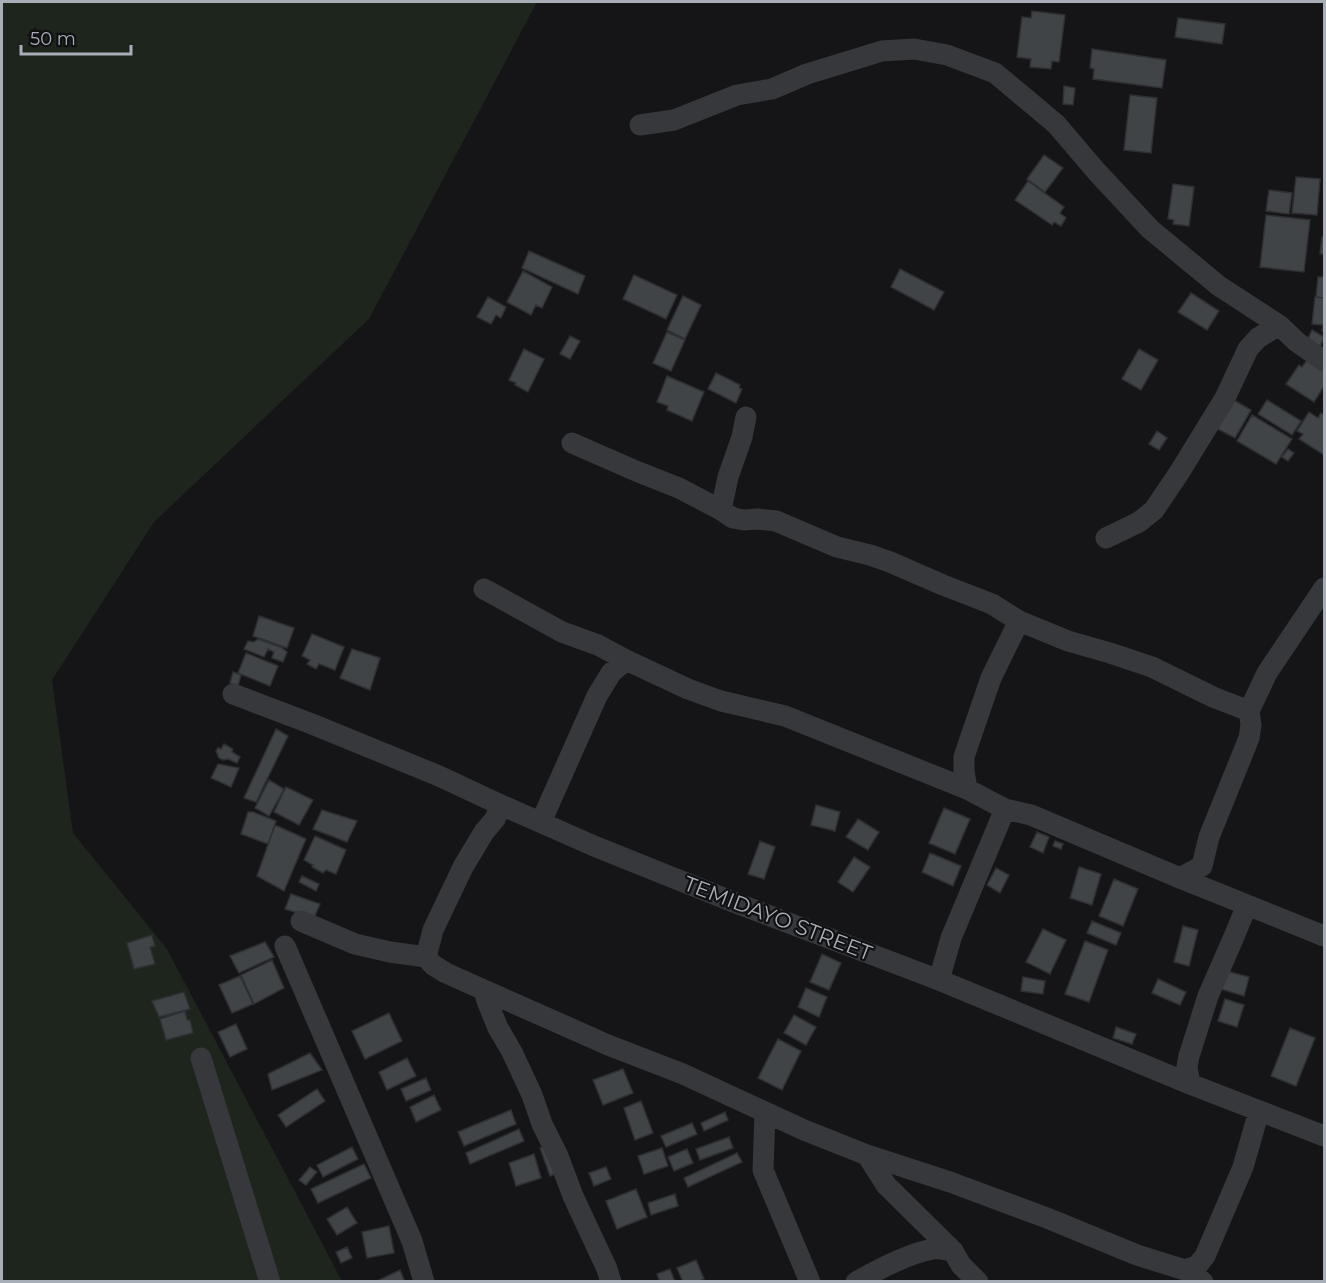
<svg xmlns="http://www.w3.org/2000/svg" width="1326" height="1283" font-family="Montserrat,sans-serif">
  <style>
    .green { fill: #1d251d }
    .building { fill: #414447; stroke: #2f3033; stroke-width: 1.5 }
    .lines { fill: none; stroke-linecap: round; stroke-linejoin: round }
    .minor { stroke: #36383c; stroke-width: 21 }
    .labels { text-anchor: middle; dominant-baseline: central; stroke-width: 4.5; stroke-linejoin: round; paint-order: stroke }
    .street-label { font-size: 21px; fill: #a7aeb7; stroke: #101012 }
  </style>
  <rect width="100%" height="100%" fill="#151517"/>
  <path class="green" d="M2,2H537L369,319L154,522L52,680L73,833L167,949L342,1281L2,1282Z"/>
  <path class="building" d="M1032,11L1065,15L1059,62L1052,61L1051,69L1030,67L1031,59L1017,57L1022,17L1031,18Z
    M1178,18L1225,24L1222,44L1175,37Z
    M1092,49L1166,60L1162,88L1093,79L1094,69L1090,68Z
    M1064,86L1075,88L1073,105L1063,104Z
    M1130,95L1157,98L1151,153L1124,150Z
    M1044,155L1063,168L1045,192L1027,179Z
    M1296,177L1320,179L1317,215L1292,213Z
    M1028,181L1064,207L1060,213L1066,218L1061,226L1054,222L1052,225L1015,200Z
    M1173,184L1194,187L1189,226L1173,224L1174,220L1168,219Z
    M1269,190L1292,193L1289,214L1266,211Z
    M1266,215L1310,220L1304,272L1260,267Z
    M1322,237H1324V254H1320Z
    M529,251L585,276L578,294L522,268Z
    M900,269L944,292L934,310L891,287Z
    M523,271L552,287L542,308L536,305L531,315L507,302Z
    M634,275L677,295L666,319L623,299Z
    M1318,277H1324V298L1316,297Z
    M1191,293L1219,311L1207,330L1178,312Z
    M683,296L701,305L685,339L667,330Z
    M488,297L506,307L501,318L496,315L491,324L477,317Z
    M1315,297L1324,298V331H1322L1323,325L1312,324Z
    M1312,330L1324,337L1320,347L1307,341Z
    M667,332L685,340L671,371L653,363Z
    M570,336L580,341L570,359L560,354Z
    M524,349L544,359L528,392L515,385L516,383L509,380Z
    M1139,349L1158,360L1141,390L1122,379Z
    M1307,360L1324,371V386L1314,402L1286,384L1299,365L1302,367Z
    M716,373L740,385L739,388L742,389L736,403L708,389Z
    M667,376L704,392L692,421L667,410L668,406L657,402Z
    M1232,399L1251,410L1235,438L1216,428Z
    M1267,400L1301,421L1292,435L1258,414Z
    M1309,412L1318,418L1321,413L1324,415V455L1299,439L1303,434L1297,431Z
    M1252,415L1292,439L1276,464L1237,441Z
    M1157,431L1167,438L1159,450L1149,444Z
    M1288,449L1294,453L1288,461L1282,457Z
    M259,616L294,628L287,648L253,636Z
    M312,634L344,647L335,670L319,664L316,669L307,664L310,660L302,656Z
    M258,639L281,647L287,652L283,662L272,658L274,652L268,649L264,657L244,649L248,641L254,642Z
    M352,649L380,658L370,690L340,678Z
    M246,653L278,666L270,686L238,673Z
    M233,672L241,675L238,686L230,683Z
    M276,729L288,736L256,802L244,798Z
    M224,744L233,749L232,752L240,757L237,763L228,759L223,760L219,758L216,751L218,748L221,749Z
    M218,764L239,768L231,787L211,778Z
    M269,780L284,789L269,816L255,808Z
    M286,787L313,800L299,825L274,812Z
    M816,805L840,812L835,831L811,825Z
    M944,808L970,819L955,854L929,843Z
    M322,810L357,821L347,842L313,829Z
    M248,812H253L276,821L268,844L241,834Z
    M858,819L879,832L868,850L846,837Z
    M275,825L306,839L284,891L257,876Z
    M1037,832L1049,837L1043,853L1030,847Z
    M315,836L346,850L336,874L326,870L323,873L312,867L313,865L304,860Z
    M760,841L775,847L764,879L748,874Z
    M1055,841L1063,844L1061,849L1053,846Z
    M930,853L961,866L953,886L922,872Z
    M854,857L870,867L853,892L838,882Z
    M1079,867L1101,874L1092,905L1070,898Z
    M996,868L1009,875L1000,893L987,885Z
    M302,876L319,884L316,891L299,882Z
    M1114,879L1138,889L1123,926L1099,916Z
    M291,894L320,904L314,918L285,909Z
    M1092,921L1121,933L1116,945L1087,933Z
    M1183,926L1198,930L1189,966L1174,962Z
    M1043,929L1066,940L1050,974L1026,962Z
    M152,935L155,946L150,947L155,964L134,969L127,943Z
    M1085,941L1108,950L1089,1002L1065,994Z
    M265,942L274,957L239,973L230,956Z
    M822,954L841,963L829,990L810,982Z
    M272,960L284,988L254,1004L241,975Z
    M1226,971L1249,977L1244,996L1221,989Z
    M240,976L253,1004L232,1013L219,985Z
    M1023,977L1045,981L1043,994L1021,991Z
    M1158,979L1186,992L1180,1005L1152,993Z
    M806,988L827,997L819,1017L798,1007Z
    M184,992L190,1009L159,1017L152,1001Z
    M1225,999L1244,1005L1237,1027L1218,1021Z
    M185,1011L187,1020H190L193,1033L166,1040L160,1019Z
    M389,1013L402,1041L365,1059L352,1031Z
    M794,1015L816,1027L806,1045L784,1033Z
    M236,1024L247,1049L230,1057L218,1032Z
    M1116,1027L1136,1034L1132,1044L1113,1038Z
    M1290,1028L1315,1038L1296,1086L1271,1076Z
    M778,1039L801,1051L782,1090L758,1078Z
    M310,1053L322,1070L272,1090L268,1074Z
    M407,1058L416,1076L387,1090L379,1072Z
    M623,1069L633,1093L603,1105L593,1080Z
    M426,1078L431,1090L406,1101L401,1089Z
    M317,1089L325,1101L286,1127L278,1115Z
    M434,1095L441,1110L416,1122L410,1107Z
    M641,1101L653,1133L635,1140L624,1108Z
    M511,1110L516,1124L464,1146L458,1132Z
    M725,1112L728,1120L704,1131L701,1123Z
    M692,1123L697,1134L666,1147L661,1136Z
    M519,1129L524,1141L470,1164L466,1153Z
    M729,1137L733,1148L700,1160L696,1149Z
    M547,1145L557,1173L550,1176L540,1148Z
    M352,1147L358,1159L323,1177L317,1165Z
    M662,1148L668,1166L644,1174L638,1156Z
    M687,1149L693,1163L674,1171L668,1157Z
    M737,1153L742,1162L688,1187L684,1178Z
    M534,1154L541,1178L516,1186L509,1163Z
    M364,1164L371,1178L318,1203L311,1189Z
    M310,1167L317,1172L306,1185L299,1180Z
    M606,1167L611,1179L594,1186L589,1173Z
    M636,1189L647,1217L617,1229L606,1201Z
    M675,1194L678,1206L651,1215L648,1203Z
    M347,1207L357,1223L337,1235L327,1219Z
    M389,1226L394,1253L367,1258L362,1232Z
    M347,1247L352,1258L341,1263L336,1252Z
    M696,1260L704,1279L698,1282H683L677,1268Z
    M670,1269L675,1282H660L657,1274Z
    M400,1270L405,1282H375Z"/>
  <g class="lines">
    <path class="minor" d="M640,125L674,120L737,95L772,89L807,74L882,51L914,49L947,55L995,73L1056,124L1097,172L1150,229L1219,286L1279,325
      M572,443L636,471L679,488L721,510L733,518L744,520L758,519L776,521L837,547L870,555L890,562L943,585L992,604L1019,621L1068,641L1110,653L1152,667L1213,697L1249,711
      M721,510L728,477L742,437L746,417
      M1106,538L1139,522L1154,510L1179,473L1225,398L1248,349L1258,338L1279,325L1297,342L1324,361
      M484,589L562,632L598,645L626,660L688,689L721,701L785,716L967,789L1005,809L1031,815L1180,878L1324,936
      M233,694L312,724L439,776L501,805L594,846L736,903L939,980L1190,1084L1324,1136
      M967,789L964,771V757L969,742L991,678L1019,621
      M541,822L597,696L611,673L626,660
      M1180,878L1202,866L1209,837L1249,738L1251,725L1249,711L1267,673L1324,588
      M301,921L355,944L390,952L426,957L433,965L446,973L484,990L487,1001L498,1028L512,1052L532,1095L542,1124L558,1156L573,1196L607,1269L611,1282
      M285,946L412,1241L424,1282
      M426,957L433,930L463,867L484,832L495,819L501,805
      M939,980L951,938L1005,809
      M484,990L608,1045L683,1074L804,1130L867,1155L950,1182L1047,1218L1137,1255L1185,1270L1203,1282
      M201,1058L270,1282
      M1190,1084L1187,1067L1189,1056L1208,996L1233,939L1247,905
      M765,1112L763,1170L810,1282
      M867,1155L886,1185L953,1251L961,1265L978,1282
      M1185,1270L1197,1266L1205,1256L1243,1167L1259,1111
      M856,1282C877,1270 910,1253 933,1249C939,1248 946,1250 953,1251"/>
  </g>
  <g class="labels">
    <g class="street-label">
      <text transform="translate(778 918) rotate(21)">TEMIDAYO STREET</text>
    </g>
  </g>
  <rect width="1326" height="1283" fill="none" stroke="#a7aeb7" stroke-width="6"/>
  <path d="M21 45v9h110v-9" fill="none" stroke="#a7aeb7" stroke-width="3"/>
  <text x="30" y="45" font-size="18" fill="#a7aeb7" stroke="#101012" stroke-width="4.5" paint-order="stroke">50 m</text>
</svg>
